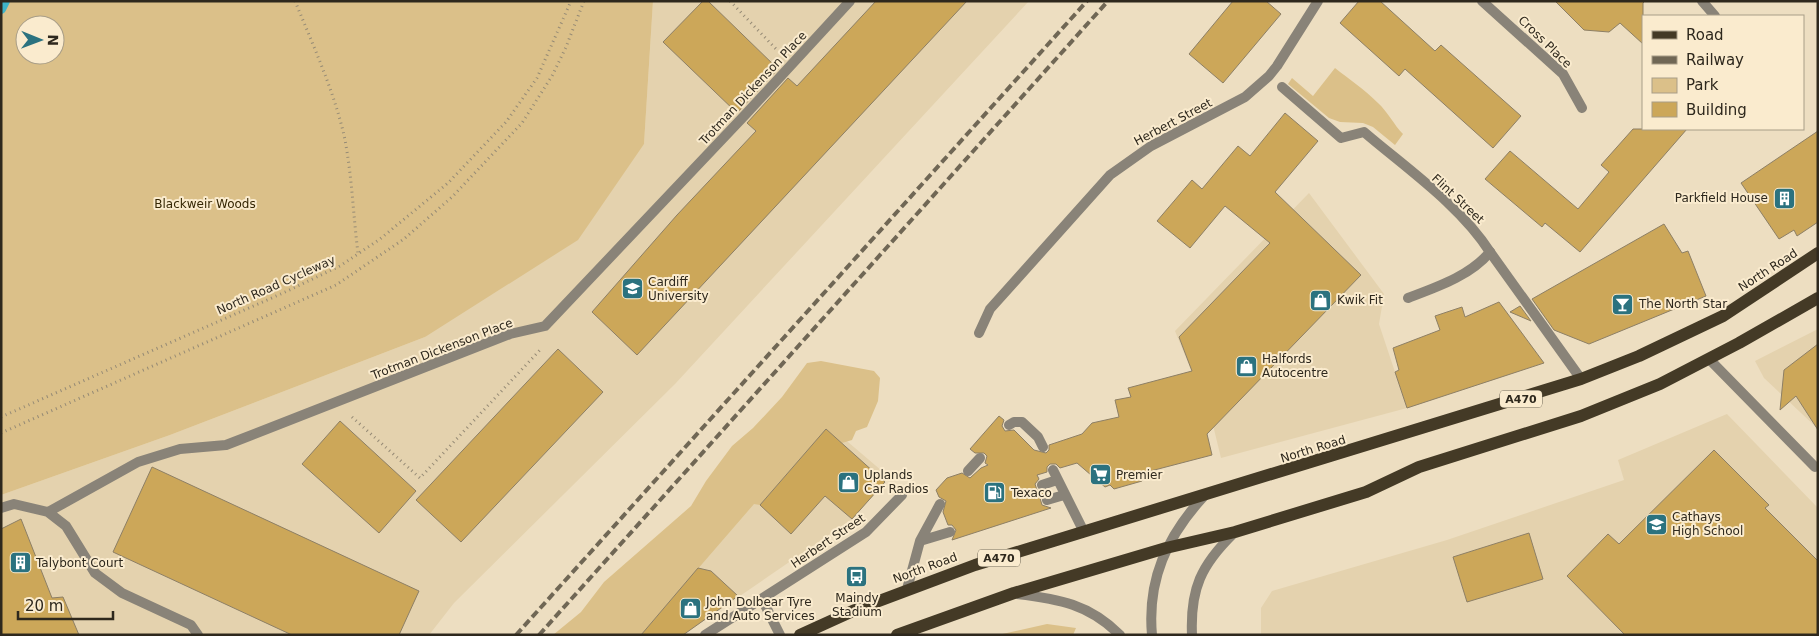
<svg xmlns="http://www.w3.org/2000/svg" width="1819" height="636" font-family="'DejaVu Sans',sans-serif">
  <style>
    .built { fill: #e4d2ae }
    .green { fill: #dbc089; fill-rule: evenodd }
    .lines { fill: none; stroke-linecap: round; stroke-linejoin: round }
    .stream { stroke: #3fb4c8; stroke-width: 10 }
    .building { fill: #cca759; stroke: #8d7f65 }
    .path { stroke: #958a75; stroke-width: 3; stroke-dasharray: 1 4; stroke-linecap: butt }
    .service { stroke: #898378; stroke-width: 10 }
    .pedestrian { stroke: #898378; stroke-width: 10 }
    .minor { stroke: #898378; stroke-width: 10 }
    .tertiary { stroke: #898378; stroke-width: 10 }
    .primary { stroke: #443a26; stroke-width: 12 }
    .rail { stroke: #706755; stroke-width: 4; stroke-dasharray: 8 4; stroke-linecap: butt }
    .labels { text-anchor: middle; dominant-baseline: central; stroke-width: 4; stroke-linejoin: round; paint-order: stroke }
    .shield { fill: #faebce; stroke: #6b6252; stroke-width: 1 }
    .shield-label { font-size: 11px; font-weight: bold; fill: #2e281d }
    .street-label { font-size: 12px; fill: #2e281d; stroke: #faebce }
    .poi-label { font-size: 12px; fill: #2e281d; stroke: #faebce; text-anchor: start }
    .park-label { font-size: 12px; fill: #362704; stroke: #faebce }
  </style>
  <rect width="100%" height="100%" fill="#eddec1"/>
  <path class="built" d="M653,1H1029L675,384L454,603L429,635H1V495L170,435L425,337L644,144Z
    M1309,193L1384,294L1379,324L1407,408L1221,458L1212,421L1175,331Z
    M1818,329V429L1764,378L1755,361Z
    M1727,414L1818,508V635H1261V608L1272,591L1447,540L1624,480L1618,460Z
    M821,419L889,477L852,519L683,635H645L643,619Z"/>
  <path class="green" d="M1,1H653L644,144L578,240L425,337L170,435L1,495ZM25,25H55V55H25Z
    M1335,68C1349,79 1365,90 1378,103C1388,112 1394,125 1403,134L1395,145L1373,127L1363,123L1340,122L1329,118L1288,84L1292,78L1313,96Z
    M821,361L874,371L880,378L878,401L867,427L856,431L852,440L842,443L826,430L760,505L754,504L651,623L646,635H553L581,612L604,582L691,506L706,481L732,446L753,428L782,397L807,363Z
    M1047,624L1076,628L1073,635H998Z"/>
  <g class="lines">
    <path class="stream" d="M1,9L5,1"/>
  </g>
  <path class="building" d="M703,1H708L778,69L737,113L663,42Z
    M876,1H967L637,355L592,312L677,215L756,131L747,123L788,78L797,86Z
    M1233,1H1266L1281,14L1223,83L1189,54Z
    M1359,1H1380L1435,51L1441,45L1521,116L1493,148L1405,69L1399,76L1340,23Z
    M1555,1H1645L1643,3V44L1620,23L1609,32L1584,30Z
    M1285,113L1318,141L1275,192L1361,275L1207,434L1212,455L1139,474L1142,481L1114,489L1110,485L1105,487L1077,463L1060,468L1056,464H1050L1047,467V472L1037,475L1039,479L1035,484L1037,490L1045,494L1040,498L1042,505L1051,508L952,540L956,530L952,525H948L943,512L946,501L939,497L936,490L947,478L962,473L970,478L981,468L988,465L985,463L987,456L984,453H975L970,449L999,416L1004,420L1002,426L1005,431L1014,430L1034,450L1046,453L1049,450V445L1082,434L1092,423L1119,417L1115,400L1131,397L1128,388L1192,371L1179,337L1270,243L1225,206L1190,248L1157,221L1192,180L1202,189L1238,146L1250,156Z
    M1633,129H1687L1580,252L1545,223L1542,227L1485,179L1510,151L1578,209L1609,172L1601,165Z
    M1818,131V222L1797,236L1794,230L1779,239L1741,183Z
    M1664,224L1682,253L1688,251L1706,296L1589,344L1554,330L1532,299Z
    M1499,302L1544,363L1407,408L1395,372L1399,370L1393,348L1440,330L1435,316L1462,307L1465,317Z
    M1520,306L1531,321L1510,312Z
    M1818,344V430L1796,396L1780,410L1784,370Z
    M558,349L603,392L461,542L416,500Z
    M340,421L416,491L379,533L302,464Z
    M826,429L885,482L852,519L825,496L791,534L760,505Z
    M1714,450L1769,505L1765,508L1818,561V635H1625L1567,576L1608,534L1619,544Z
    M152,467L419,591L399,635H292L113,552Z
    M21,519L52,598L63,597L79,635H1V529Z
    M1529,533L1543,579L1467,602L1453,557Z
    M698,568L711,571L738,596L683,635H641Z"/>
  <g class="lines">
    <path class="path" d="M295,1C313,45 333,89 344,135C352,174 353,214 358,253
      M730,1L777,50
      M1,417L283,293L340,266L380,239L448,183L506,122L537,78L571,1
      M352,417L420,478L540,350
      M1,433L336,285L404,239L452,197L522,123L552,76L566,47L584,1"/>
    <path class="service" d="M1702,1L1715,16
      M1408,298C1437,287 1470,276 1490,252
      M1009,425L1014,422H1022L1038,437L1043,447
      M1053,470L1084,532
      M968,471L980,458
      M1042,485L1057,480
      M1047,500L1064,495
      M1,508L14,504L48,512L66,526L95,573L122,593L191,625L198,635
      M48,512L138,462L180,449L226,445L510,334L545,326L745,115L850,1
      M920,541L950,532
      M907,589L920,541L940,504"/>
    <path class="pedestrian" d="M1282,87L1341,138L1364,132C1406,168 1460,205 1490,252"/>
    <path class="minor" d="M1482,1L1563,74L1582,108
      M1490,252L1581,379
      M979,333L990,309L1110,175L1151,146L1245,97L1269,76L1277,66L1318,1
      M1709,359L1815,467
      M762,599L780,635
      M705,635L866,532L902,495"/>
    <path class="tertiary" d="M1017,594C1059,599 1089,604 1120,635
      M1152,635C1147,580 1167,536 1204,496
      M1192,635C1190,589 1201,565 1234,533"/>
    <path class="primary" d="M800,635L855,610L975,565L1581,379L1639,356L1723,316L1818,253
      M897,635L1014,593L1166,548L1235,532L1366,492L1419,467L1581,416L1660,384L1739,343L1818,298"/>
    <path class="rail" d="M516,635L1087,1
      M539,635L1108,1"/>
  </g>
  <defs>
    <symbol id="building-square" viewBox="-11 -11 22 22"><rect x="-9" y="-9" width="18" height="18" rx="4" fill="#2b727f" stroke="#faebce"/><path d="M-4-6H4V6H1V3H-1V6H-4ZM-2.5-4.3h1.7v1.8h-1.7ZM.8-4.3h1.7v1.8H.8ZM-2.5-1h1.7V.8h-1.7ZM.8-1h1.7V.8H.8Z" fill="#fff"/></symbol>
    <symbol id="university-square" viewBox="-11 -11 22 22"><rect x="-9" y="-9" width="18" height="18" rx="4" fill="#2b727f" stroke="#faebce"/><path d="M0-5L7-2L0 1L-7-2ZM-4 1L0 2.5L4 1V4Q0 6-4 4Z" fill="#fff"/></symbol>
    <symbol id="shop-square" viewBox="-11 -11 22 22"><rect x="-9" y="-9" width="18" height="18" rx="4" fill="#2b727f" stroke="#faebce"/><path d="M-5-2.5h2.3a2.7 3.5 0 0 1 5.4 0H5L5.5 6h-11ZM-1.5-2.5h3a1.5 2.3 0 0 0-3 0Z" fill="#fff"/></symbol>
    <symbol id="bar-square" viewBox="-11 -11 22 22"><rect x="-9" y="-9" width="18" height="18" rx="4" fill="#2b727f" stroke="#faebce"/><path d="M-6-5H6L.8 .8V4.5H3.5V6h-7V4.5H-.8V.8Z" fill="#fff"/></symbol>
    <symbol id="supermarket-square" viewBox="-11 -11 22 22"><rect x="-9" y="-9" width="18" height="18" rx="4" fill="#2b727f" stroke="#faebce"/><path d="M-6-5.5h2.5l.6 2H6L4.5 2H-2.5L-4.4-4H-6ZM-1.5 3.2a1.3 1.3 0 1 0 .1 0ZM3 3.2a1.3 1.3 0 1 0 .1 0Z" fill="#fff"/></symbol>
    <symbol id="fuel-square" viewBox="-11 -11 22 22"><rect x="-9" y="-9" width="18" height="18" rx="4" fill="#2b727f" stroke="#faebce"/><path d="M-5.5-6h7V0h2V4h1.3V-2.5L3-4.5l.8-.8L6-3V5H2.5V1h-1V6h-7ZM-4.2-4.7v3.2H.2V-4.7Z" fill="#fff"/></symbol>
    <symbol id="school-square" viewBox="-11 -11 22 22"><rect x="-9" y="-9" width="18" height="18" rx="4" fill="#2b727f" stroke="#faebce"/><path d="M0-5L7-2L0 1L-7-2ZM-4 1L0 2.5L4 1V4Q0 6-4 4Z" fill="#fff"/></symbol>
    <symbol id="bus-square" viewBox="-11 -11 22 22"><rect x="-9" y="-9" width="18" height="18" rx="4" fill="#2b727f" stroke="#faebce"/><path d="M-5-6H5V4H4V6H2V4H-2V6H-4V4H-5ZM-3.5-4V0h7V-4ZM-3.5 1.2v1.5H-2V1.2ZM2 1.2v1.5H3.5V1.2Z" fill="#fff"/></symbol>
  </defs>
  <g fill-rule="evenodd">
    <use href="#building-square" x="1772" y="186" width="25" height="25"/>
    <use href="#university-square" x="620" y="276" width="25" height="25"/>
    <use href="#shop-square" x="1308" y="288" width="25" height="25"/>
    <use href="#bar-square" x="1610" y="292" width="25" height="25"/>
    <use href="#shop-square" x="1234" y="354" width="25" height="25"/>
    <use href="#supermarket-square" x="1088" y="462" width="25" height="25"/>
    <use href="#shop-square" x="836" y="470" width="25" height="25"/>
    <use href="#fuel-square" x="982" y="480" width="25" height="25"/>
    <use href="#school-square" x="1644" y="512" width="25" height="25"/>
    <use href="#building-square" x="8" y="550" width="25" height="25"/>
    <use href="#bus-square" x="844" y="564" width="25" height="25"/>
    <use href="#shop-square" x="678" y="596" width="25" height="25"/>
  </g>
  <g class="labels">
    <g class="shield">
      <rect x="1500" y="390.5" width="42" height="17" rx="4"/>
      <rect x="978" y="549.5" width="42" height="17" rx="4"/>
    </g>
    <g class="shield-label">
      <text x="1521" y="399">A470</text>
      <text x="999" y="558">A470</text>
    </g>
    <g class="street-label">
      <text transform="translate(1545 42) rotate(44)">Cross Place</text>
      <text transform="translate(753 88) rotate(-47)">Trotman Dickenson Place</text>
      <text transform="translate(1173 122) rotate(-28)">Herbert Street</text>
      <text transform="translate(1458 199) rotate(43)">Flint Street</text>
      <text transform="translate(1768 270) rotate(-33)">North Road</text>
      <text transform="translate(276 285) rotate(-24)">North Road Cycleway</text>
      <text transform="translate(442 349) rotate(-21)">Trotman Dickenson Place</text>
      <text transform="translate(1313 449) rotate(-17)">North Road</text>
      <text transform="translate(828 541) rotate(-34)">Herbert Street</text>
      <text transform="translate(925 568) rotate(-20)">North Road</text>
    </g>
    <g class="poi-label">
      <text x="1768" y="198" text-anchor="end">Parkfield House</text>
      <text x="648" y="282">Cardiff<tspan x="648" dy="14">University</tspan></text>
      <text x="1337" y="300">Kwik Fit</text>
      <text x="1639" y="304">The North Star</text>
      <text x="1262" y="359">Halfords<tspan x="1262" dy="14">Autocentre</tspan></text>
      <text x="864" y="475">Uplands<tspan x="864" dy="14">Car Radios</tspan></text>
      <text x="1116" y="475">Premier</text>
      <text x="1011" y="493">Texaco</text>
      <text x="1672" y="517">Cathays<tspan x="1672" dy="14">High School</tspan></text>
      <text x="36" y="563">Talybont Court</text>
      <text x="857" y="598" text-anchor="middle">Maindy<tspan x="857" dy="14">Stadium</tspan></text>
      <text x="706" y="602">John Dolbear Tyre<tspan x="706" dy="14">and Auto Services</tspan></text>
    </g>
    <g class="park-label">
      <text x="205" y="204">Blackweir Woods</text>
    </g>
  </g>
  <rect width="1819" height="636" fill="none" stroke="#2e281d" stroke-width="5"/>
  <rect x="1642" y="15" width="162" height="115" fill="#faebce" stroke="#a89d87"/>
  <rect x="1652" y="31" width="25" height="8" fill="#443a26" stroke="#a89d87"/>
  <text x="1686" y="40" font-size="15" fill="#2e281d">Road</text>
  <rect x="1652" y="56" width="25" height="8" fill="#706755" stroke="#a89d87"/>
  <text x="1686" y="65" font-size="15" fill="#2e281d">Railway</text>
  <rect x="1652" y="78" width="25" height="15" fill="#dbc089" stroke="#a89d87"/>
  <text x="1686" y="90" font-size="15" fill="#2e281d">Park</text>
  <rect x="1652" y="102" width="25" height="15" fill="#cca759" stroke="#a89d87"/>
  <text x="1686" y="115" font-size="15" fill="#2e281d">Building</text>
  <g transform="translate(40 40) rotate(91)"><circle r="24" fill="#faebce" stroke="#a89d87"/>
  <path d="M0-4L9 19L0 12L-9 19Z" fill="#2b727f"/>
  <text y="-8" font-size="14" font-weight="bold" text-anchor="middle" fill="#2e281d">N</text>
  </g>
  <path d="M18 611v8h95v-8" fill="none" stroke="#2e281d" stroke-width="2.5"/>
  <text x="25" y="611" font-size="15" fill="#2e281d" stroke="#faebce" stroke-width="4" paint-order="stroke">20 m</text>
</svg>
